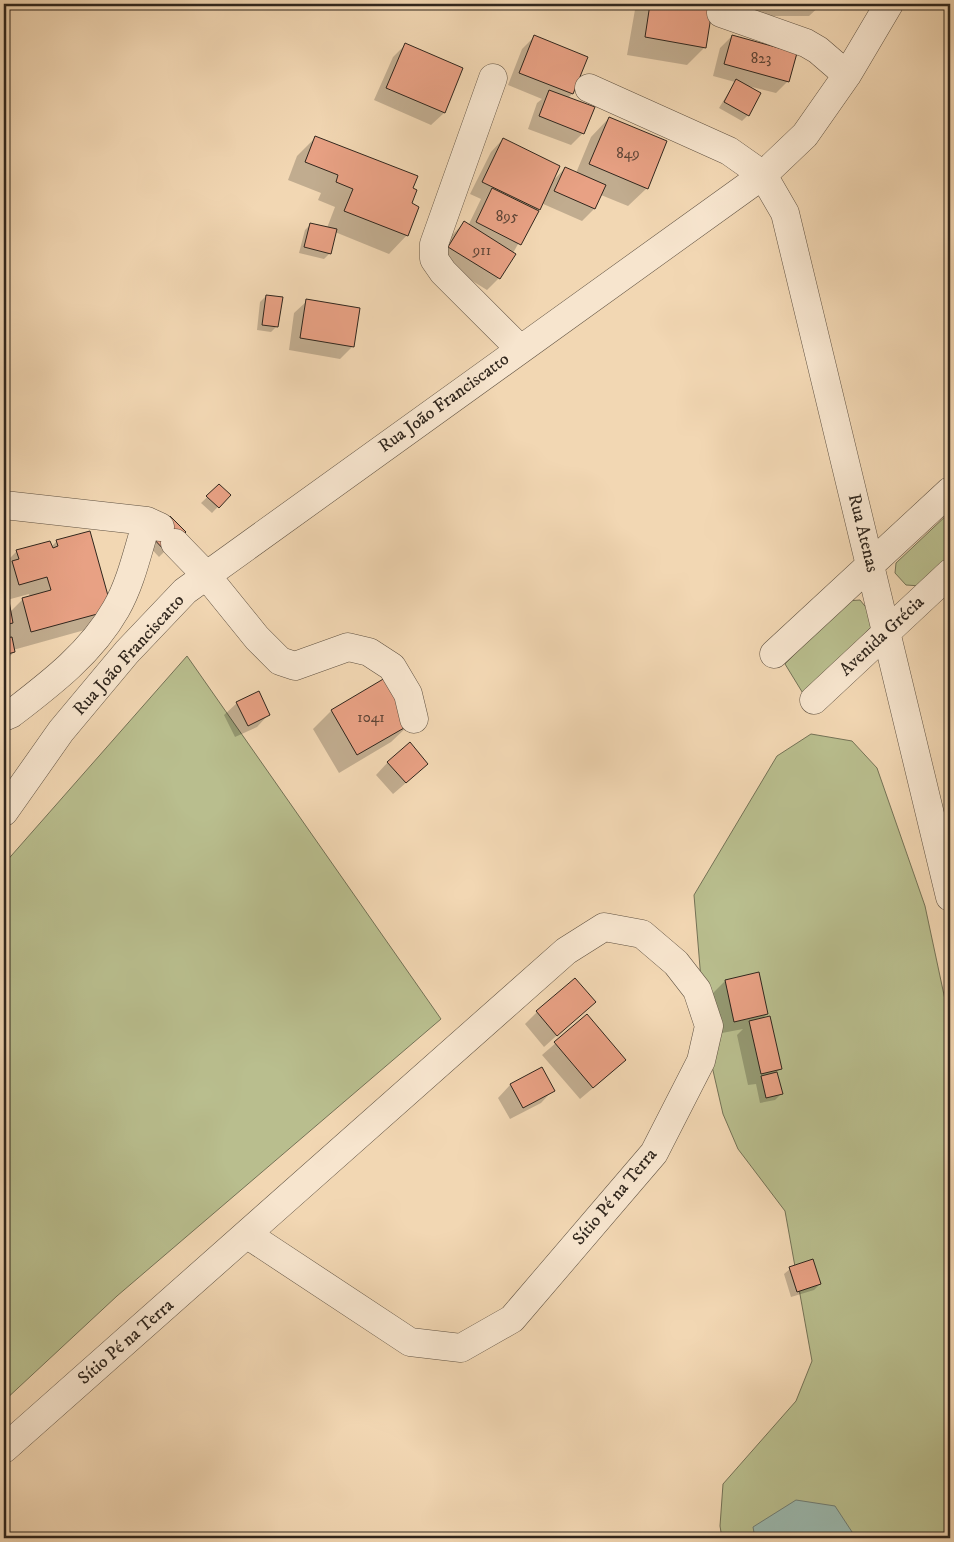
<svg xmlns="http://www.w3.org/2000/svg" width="954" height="1542" font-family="'IM FELL DW Pica',serif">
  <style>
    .green { fill: #b9be8e; stroke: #747256 }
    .water { fill: #9bb9af; stroke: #707e75 }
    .shadow { fill: #0003; fill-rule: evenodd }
    .building { fill: #e8a184; stroke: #30261d }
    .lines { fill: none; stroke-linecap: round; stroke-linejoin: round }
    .minor-casing { stroke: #605242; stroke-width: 29 }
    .minor { stroke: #f7e5ce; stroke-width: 28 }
    .labels { text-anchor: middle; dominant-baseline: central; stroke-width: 4; stroke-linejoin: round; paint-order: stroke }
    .number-label { font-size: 15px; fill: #5e4537 }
    .street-label { font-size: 18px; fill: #30261d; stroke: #f7e5ce }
  </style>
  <rect width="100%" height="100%" fill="#f2d7b3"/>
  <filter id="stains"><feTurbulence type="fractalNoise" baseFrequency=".004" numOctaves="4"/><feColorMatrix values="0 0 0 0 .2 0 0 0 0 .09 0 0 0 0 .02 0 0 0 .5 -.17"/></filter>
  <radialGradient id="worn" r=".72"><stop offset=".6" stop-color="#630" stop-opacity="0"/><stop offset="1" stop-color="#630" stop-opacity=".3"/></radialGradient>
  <path class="green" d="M950,512V559L921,586L906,585L895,573L896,563Z
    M860,600L873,616L871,627L804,695L785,664L846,601Z
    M187,656L441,1019L117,1296L4,1401V864Z
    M811,734L852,741L877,768L925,906L950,1023V1538H722L720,1526L723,1484L796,1401L812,1361L785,1211L738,1149L723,1114L706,1040L694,895L777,756Z"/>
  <path class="water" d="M796,1500L835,1506L856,1538H755L753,1527Z"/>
  <path class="shadow" d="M636,4H822L809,16H710L705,47L687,65L627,55Z
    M535,36L572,94L568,98L583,133L571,145L528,129L537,103L542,99L508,85L522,49Z
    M732,36L788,81L776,93L748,86V115L742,121L719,108L735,82L713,76L720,48Z
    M405,45L462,69L444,113L431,125L374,100L393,57Z
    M609,118L647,188L628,206L601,195L594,209L582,221L541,203L499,278L487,290L437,259L452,235L464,223L468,226L481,199L470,194L491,152L503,139L552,182L565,168L576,173L591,137Z
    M316,137L411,189L407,235L389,254L335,232L330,253L324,259L299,253L305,230L311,224L327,228L335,207L318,200L321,193L288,180L297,156Z
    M266,296L277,326L271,332L257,330L260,302Z
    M307,301L352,347L340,359L289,350L294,313Z
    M219,486L229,495L212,513L201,503Z
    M184,532L159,557L146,543Z
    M57,541L110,610L92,628L13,650L14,652L4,662V639L10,638L7,627L4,630V564L17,551L51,547ZM29,594L30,597L23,599L10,612L7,600Z
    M237,703L269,714L257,727L235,737L224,715Z
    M331,711L410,724L391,742L339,773L313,729Z
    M388,762L414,776L393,794L376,775Z
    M725,981L767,1014L761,1020L780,1069L776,1073L781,1094L775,1100L760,1103L756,1084L748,1085L737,1035L743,1029L722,1033L713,993Z
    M594,1002L544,1047L525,1024L537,1012Z
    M587,1016L612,1072L580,1099L542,1055Z
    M542,1068L553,1090L541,1103L510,1119L498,1098L510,1085Z
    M790,1269L820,1284L814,1290L791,1297L784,1274Z"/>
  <path class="building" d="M650,4H713L706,48L645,37Z
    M534,35L588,57L573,94L519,73Z
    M732,35L797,53L789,82L724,64Z
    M405,43L463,68L445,113L386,88Z
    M736,79L761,93L749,116L724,102Z
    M549,90L595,107L584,134L539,116Z
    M609,117L667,141L648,189L589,164Z
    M315,136L418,176L413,188L417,190L412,203L419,207L408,236L344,211L353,189L336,182L338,175L305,162Z
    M503,138L560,166L540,210L482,182Z
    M565,167L606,185L595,209L554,191Z
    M492,188L539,211L521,245L476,222Z
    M464,221L516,254L500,279L448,247Z
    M310,223L337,229L331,254L304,247Z
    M266,295L283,297L278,327L262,325Z
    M306,299L360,308L354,347L300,338Z
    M219,484L231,495L219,508L206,496Z
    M170,516L186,532L166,552L151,536Z
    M90,531L112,610L31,632L22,598L51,590L47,577L19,585L12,561L19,559L16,550L50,541L53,548L58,546L56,540Z
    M9,601L13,623L4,625V602Z
    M4,635V638L12,637L15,652L4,655Z
    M385,678L411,724L357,755L331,710Z
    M259,691L270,715L248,726L236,702Z
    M410,742L428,764L406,783L387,762Z
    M759,972L768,1014L734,1022L725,980Z
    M575,978L596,1002L557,1036L536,1011Z
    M587,1014L626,1060L593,1088L554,1042Z
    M770,1016L782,1069L761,1074L749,1021Z
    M542,1067L555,1091L523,1108L510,1084Z
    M777,1072L783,1094L766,1098L761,1076Z
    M813,1259L821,1284L797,1292L789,1267Z"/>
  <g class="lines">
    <defs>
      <path id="minor" d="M721,13L806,43L818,50L847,75
        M493,78L434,244V259L443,272L520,349
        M589,88L729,151L763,175L785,213L950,897
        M4,505L147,521L160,527
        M175,543L206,575L257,638L280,661L295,666L348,647L369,652L392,667L408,694L414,719
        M774,654L950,491
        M814,700L950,573
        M4,717L11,714C50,684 91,653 116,609C131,583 138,550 147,521
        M4,812L61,731L127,652L185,591L763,175L805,135L847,75L889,4
        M4,1449L566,951L604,927L642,934L676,963L697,990L709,1026L701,1061L654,1153L512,1319L461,1348L410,1342L248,1235"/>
    </defs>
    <use href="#minor" class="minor-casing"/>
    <use href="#minor" class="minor"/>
  </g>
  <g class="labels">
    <g class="number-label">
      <text x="761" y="58">823</text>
      <text x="628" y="153">849</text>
      <text x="507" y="216">895</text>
      <text x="482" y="250">911</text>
      <text x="371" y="717">1041</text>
    </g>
    <g class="street-label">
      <text transform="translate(444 403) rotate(-36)">Rua João Franciscatto</text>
      <text transform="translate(863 533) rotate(76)">Rua Atenas</text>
      <text transform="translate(882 636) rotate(-43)">Avenida Grécia</text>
      <text transform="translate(129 655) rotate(-48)">Rua João Franciscatto</text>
      <text transform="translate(615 1197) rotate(-50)">Sítio Pé na Terra</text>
      <text transform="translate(126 1342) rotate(-41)">Sítio Pé na Terra</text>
    </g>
  </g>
  <rect width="954" height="1542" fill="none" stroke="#f2d7b3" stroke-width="20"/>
  <rect x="5" y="5" width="944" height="1532" fill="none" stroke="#30261d" stroke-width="2.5"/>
  <rect x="10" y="10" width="934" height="1522" fill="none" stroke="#30261d"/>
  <rect width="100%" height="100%" filter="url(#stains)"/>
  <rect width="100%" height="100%" fill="url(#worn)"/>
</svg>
